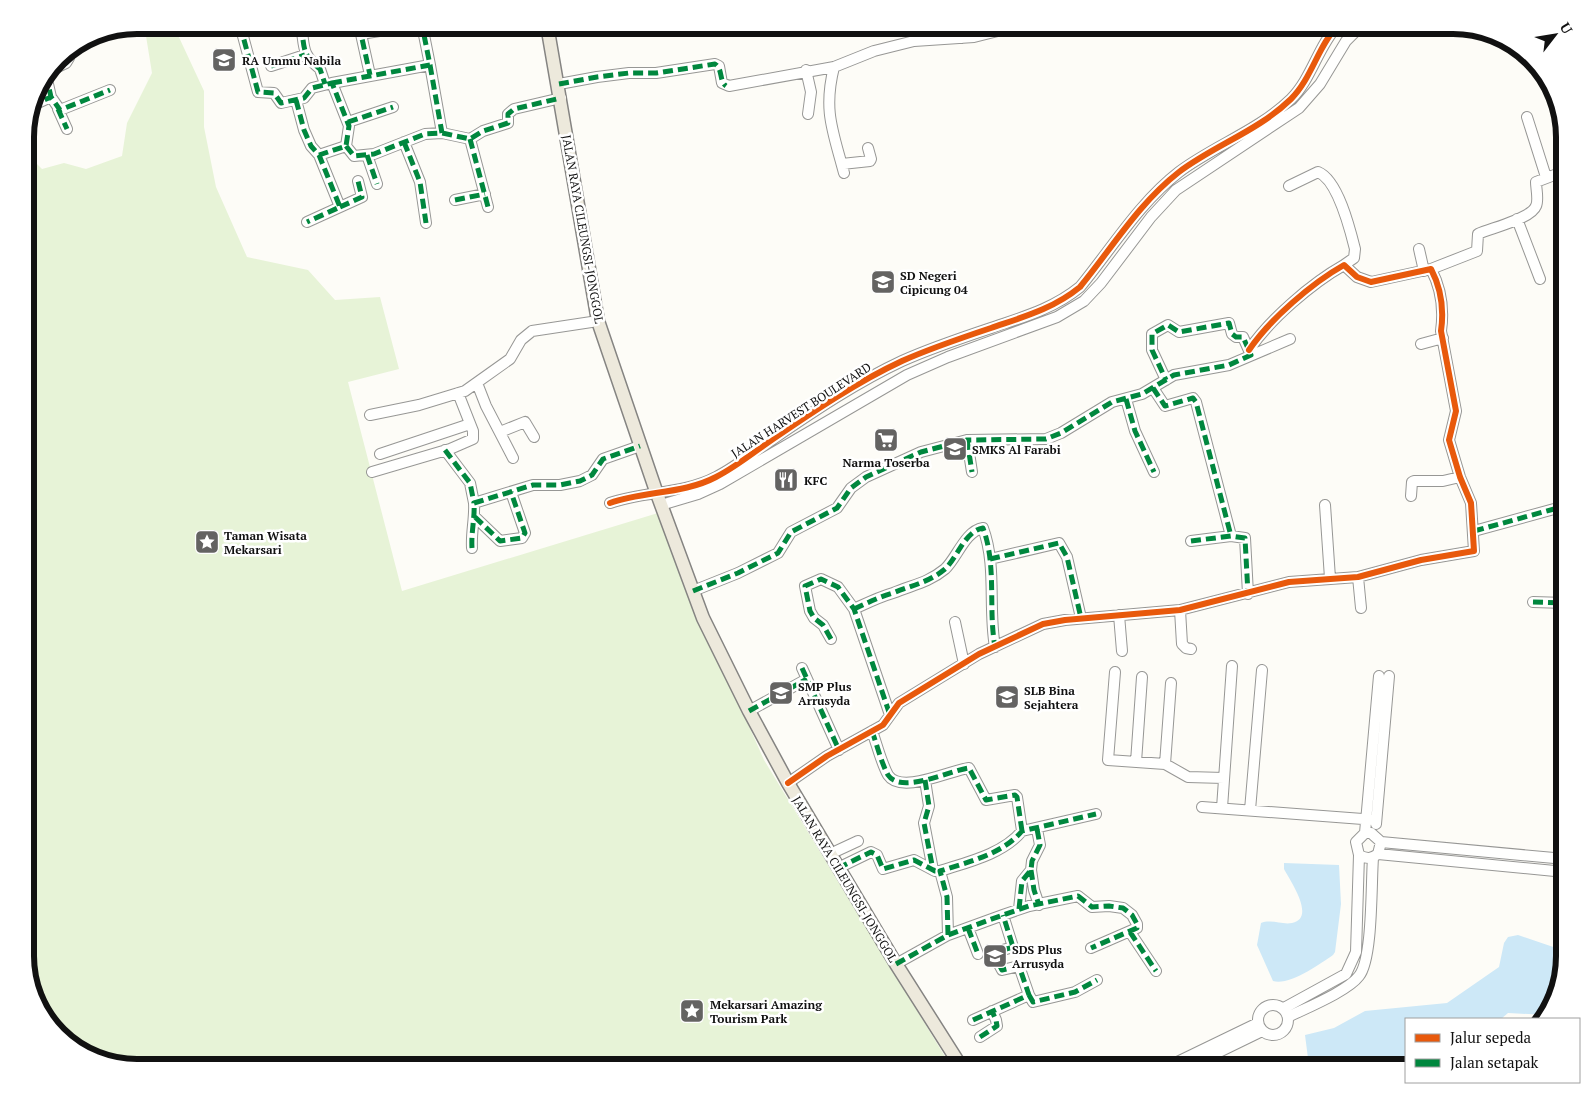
<svg xmlns="http://www.w3.org/2000/svg" width="1590" height="1093" font-family="'PT Serif',serif">
  <style>
    .green { fill: #e7f3d7 }
    .water { fill: #cde8f7 }
    .lines { fill: none; stroke-linecap: round; stroke-linejoin: round }
    .minor-casing { stroke: #979795; stroke-width: 12 }
    .major-casing { stroke: #858482; stroke-width: 15 }
    .minor { stroke: #fffffe; stroke-width: 10 }
    .major { stroke: #ede9dc; stroke-width: 12 }
    .quiet { stroke: #00873e; stroke-width: 5; stroke-dasharray: 10 5; stroke-linecap: butt }
    .cycleway-casing { stroke: #fff; stroke-width: 9 }
    .cycleway { stroke: #e8590c; stroke-width: 6 }
    .labels { text-anchor: middle; dominant-baseline: central; stroke-width: 5; stroke-linejoin: round; paint-order: stroke }
    .poi-label { font-size: 12px; font-weight: bold; fill: #111; stroke: #fff; text-anchor: start }
    .street-label { font-size: 12px; fill: #111; stroke: #fff }
    .rim { fill: none; stroke: #111; stroke-width: 6 }
  </style>
  <rect width="100%" height="100%" fill="#fdfcf7"/>
  <path class="green" d="M153,25L177,33L204,91V127L216,187L247,257L308,270L335,300L380,297L399,369L348,382L402,591L658,513L680,571L764,760L952,1068H136L74,1049L40,1012L25,964V152L42,169L64,163L86,169L122,156L127,123L152,73L146,36Z"/>
  <path class="water" d="M1284,863L1339,865L1341,904L1335,952L1333,955C1320,964 1289,986 1273,981L1257,945L1261,923C1271,919 1282,925 1292,923C1317,918 1289,879 1284,869Z
    M1518,935L1565,951L1547,1015L1508,1013L1501,1019H1406V1068L1309,1066L1305,1035L1334,1028L1365,1011L1447,1003L1499,967L1504,943L1508,937Z"/>
  <g class="lines">
    <defs>
      <path id="minor" d="M240,25L258,92L274,93L281,103L304,98L312,88L332,83L349,126L346,146L319,155
        M301,25C305,49 301,53 320,69L325,84
        M359,25L370,75
        M959,25L962,38
        M214,30L226,25
        M361,34L416,25
        M430,65L442,133
        M271,66L305,55
        M834,67C823,111 833,131 844,173
        M806,70L811,92L808,114
        M49,71L66,63L69,58L67,51
        M46,75L51,97L60,110L110,90
        M332,83L430,65L422,25
        M559,84L597,77L629,73H656L715,64L719,66L722,83L729,86L834,67L874,51L914,41L974,37L1021,25
        M296,100L304,130L311,146L319,155L340,207L307,222
        M31,106L51,97
        M58,109L67,129
        M1527,117L1546,177
        M348,122L393,107
        M470,139L488,207
        M404,142L420,182L426,223
        M346,146L354,156L374,154L425,134L442,133L470,139L483,131L508,123V114L514,109L561,98
        M367,155L377,184
        M842,164L870,161L871,159L868,148
        M1289,186L1318,172C1338,180 1350,229 1355,249L1354,258L1344,265
        M455,200L485,194
        M340,207L362,197L358,181
        M1517,219L1540,279
        M1419,249L1424,271
        M1431,269L1477,251L1478,234C1491,228 1531,219 1536,206C1539,200 1536,189 1536,182L1565,171
        M1421,344L1443,338
        M1166,380L1152,350V334L1168,325L1179,332L1229,323L1232,334L1236,337H1243L1251,355
        M477,383L486,406L513,458
        M1153,388L1165,406L1193,398L1196,402L1231,536
        M1126,399L1135,431L1154,472
        M370,415L419,405L465,391L510,359L521,340L532,331L598,321
        M500,432L525,422L534,437
        M967,440L972,472
        M445,450L470,483L474,503
        M380,454L470,424
        M372,472L450,449L473,439V431L458,393
        M1411,496L1412,482L1414,481H1443L1460,477
        M610,503C644,491 684,494 716,477C736,467 754,452 773,439C814,411 857,382 902,361C931,348 961,338 991,328C1023,317 1053,309 1080,287C1112,248 1139,203 1179,172C1215,145 1258,131 1291,99C1312,78 1318,46 1338,25
        M661,505L698,494L720,484L907,375L948,357L1057,317L1084,301L1101,283L1151,217L1176,190L1299,108L1320,84L1346,41L1362,25
        M1325,505L1330,578
        M475,517L500,541L522,538L525,533L511,492
        M1474,531L1565,506
        M1191,541L1231,536L1245,538L1248,594
        M472,548C471,532 475,518 474,503L533,485H560L580,481L592,475L603,459L640,446
        M990,559L1059,543L1067,557L1081,618
        M1358,577L1361,608
        M693,591L738,573L778,553L791,532L837,508L851,488L866,477L921,452L967,440L1046,439L1061,433L1112,402L1142,394L1174,375L1229,365L1290,339
        M1533,602L1565,603
        M854,609C867,603 879,597 893,593C912,585 928,583 945,569C957,558 965,531 983,528C997,566 988,608 995,647
        M1180,610L1182,644L1186,648L1191,649
        M1119,615L1122,651
        M955,622L964,664
        M831,639L823,625L814,618L810,611L805,586L821,579L838,587L854,609L890,715
        M802,668L839,750
        M1115,672L1108,760L1165,764L1188,777L1224,778
        M749,711L807,679
        M872,731C877,745 881,762 888,775C901,795 951,770 969,768L986,800L1015,795L1017,797L1022,831
        M1136,762L1142,677
        M1165,764L1171,683
        M925,780L929,806L924,823L933,870
        M788,783L827,756L883,725L899,703L979,654L1043,624L1065,620L1180,610L1289,582L1358,577L1421,560L1474,551L1471,503L1460,477L1449,440L1456,411L1441,331C1444,310 1441,288 1431,269L1371,282L1357,277L1344,265C1312,283 1270,319 1249,350
        M1202,807L1376,820
        M1222,808L1232,666
        M1250,810L1262,670
        M1376,824L1389,676
        M1365,833H1371L1381,842L1378,854C1371,859 1367,859 1359,855L1356,842L1365,833L1379,676
        M1381,842L1565,859
        M830,854L858,841
        M1378,854L1565,872
        M838,868L871,852L877,855L883,869L914,860L935,871H940
        M1031,870L1034,890L1039,905
        M1019,909L1022,881L1031,870L1032,861L1040,845L1037,829
        M968,928L978,954
        M1130,932L1156,971
        M948,935L947,897L940,871C968,862 1003,854 1022,831L1096,814
        M896,964L948,935L1003,915L1029,906L1078,896L1092,907L1109,906L1123,908L1132,915L1137,924V928L1091,948
        M1029,995L1033,1002L1075,992L1097,980
        M1258 1020a15 15 0 1 1 30 0a15 15 0 1 1-30 0Z
        M1284,1008L1346,974L1356,952L1359,855
        M1288,1017C1306,1008 1348,991 1359,976C1373,959 1371,883 1373,858
        M973,1020L1029,995L1019,966L1002,970L994,955L996,952L1013,947L1003,915
        M980,1037L997,1026L996,1020L992,1011
        M1165,1068L1258,1023
        M1186,1068L1262,1031"/>
      <path id="major" d="M547,25L598,321L656,491L703,618L749,711L788,783L896,964L962,1068"/>
    </defs>
    <use href="#minor" class="minor-casing"/>
    <use href="#major" class="major-casing"/>
    <use href="#minor" class="minor"/>
    <use href="#major" class="major"/>
    <path class="quiet" d="M240,25L258,92L274,93L281,103L304,98L312,88L332,83L349,126L346,146L319,155
      M301,25C305,49 301,53 320,69L325,84
      M359,25L370,75
      M959,25L962,38
      M214,30L226,25
      M361,34L416,25
      M430,65L442,133
      M271,66L305,55
      M49,71L66,63L69,58L67,51
      M46,75L51,97L60,110L110,90
      M332,83L430,65L422,25
      M559,84L597,77L629,73H656L715,64C723,69 719,81 726,86
      M296,100L304,130L311,146L319,155L340,207L307,222
      M31,106L51,97
      M58,109L67,129
      M348,122L393,107
      M470,139L488,207
      M404,142L420,182L426,223
      M346,146L354,156L374,154L425,134L442,133L470,139L483,131L508,123V114L514,109L561,98
      M367,155L377,184
      M455,200L485,194
      M340,207L362,197L358,181
      M1153,388L1165,406L1193,398L1196,402L1231,536
      M1126,399L1135,431L1154,472
      M967,440L972,472
      M445,450L470,483L474,503
      M475,517L500,541L522,538L525,533L511,492
      M1474,531L1565,506
      M1191,541L1231,536L1245,538L1248,594
      M472,548C471,532 475,518 474,503L533,485H560L580,481L592,475L603,459L640,446
      M990,559L1059,543L1067,557L1081,618
      M693,591L738,573L778,553L791,532L837,508L851,488L866,477L921,452L967,440L1046,439L1061,433L1112,402L1142,394L1174,375L1229,365L1251,355L1243,337H1236L1232,334L1229,323L1179,332L1168,325L1152,334V350L1166,380
      M1533,602L1565,603
      M854,609C867,603 879,597 893,593C912,585 928,583 945,569C957,558 965,531 983,528C997,566 988,608 995,647
      M831,639L823,625L814,618L810,611L805,586L821,579L838,587L854,609L890,715
      M802,668L839,750
      M749,711L807,679
      M872,731C877,745 881,762 888,775C901,795 951,770 969,768L986,800L1015,795L1017,797L1022,831
      M925,780L929,806L924,823L933,870
      M838,868L871,852L877,855L883,869L914,860L935,871H940
      M1031,870L1034,890L1039,905
      M1019,909L1022,881L1031,870L1032,861L1040,845L1037,829
      M968,928L978,954
      M1130,932L1156,971
      M948,935L947,897L940,871C968,862 1003,854 1022,831L1096,814
      M896,964L948,935L1003,915L1029,906L1078,896L1092,907L1109,906L1123,908L1132,915L1137,924V928L1091,948
      M1029,995L1033,1002L1075,992L1097,980
      M973,1020L1029,995L1019,966L1002,970L994,955L996,952L1013,947L1003,915
      M980,1037L997,1026L996,1020L992,1011
      M1200,1061L1201,1068"/>
    <defs>
      <path id="cycleway" d="M610,503C644,491 684,494 716,477C736,467 754,452 773,439C814,411 857,382 902,361C931,348 961,338 991,328C1023,317 1053,309 1080,287C1112,248 1139,203 1179,172C1215,145 1258,131 1291,99C1312,78 1318,46 1338,25
        M788,783L827,756L883,725L899,703L979,654L1043,624L1065,620L1180,610L1289,582L1358,577L1421,560L1474,551L1471,503L1460,477L1449,440L1456,411L1441,331C1444,310 1441,288 1431,269L1371,282L1357,277L1344,265C1312,283 1270,319 1249,350"/>
    </defs>
    <use href="#cycleway" class="cycleway-casing"/>
    <use href="#cycleway" class="cycleway"/>
  </g>
  <defs>
    <symbol id="school-square" viewBox="-11 -11 22 22"><rect x="-9" y="-9" width="18" height="18" rx="4" fill="#646362" stroke="#fff"/><path d="M0-5L7-2L0 1L-7-2ZM-4 1L0 2.5L4 1V4Q0 6-4 4Z" fill="#fff"/></symbol>
    <symbol id="supermarket-square" viewBox="-11 -11 22 22"><rect x="-9" y="-9" width="18" height="18" rx="4" fill="#646362" stroke="#fff"/><path d="M-6-5.5h2.5l.6 2H6L4.5 2H-2.5L-4.4-4H-6ZM-1.5 3.2a1.3 1.3 0 1 0 .1 0ZM3 3.2a1.3 1.3 0 1 0 .1 0Z" fill="#fff"/></symbol>
    <symbol id="restaurant-square" viewBox="-11 -11 22 22"><rect x="-9" y="-9" width="18" height="18" rx="4" fill="#646362" stroke="#fff"/><path d="M-5-6h1v4h1v-4h1v4h1v-4h1v5L-1.5 .5V6h-2V.5L-5-1ZM5-6V6H3V1.5H1.5Q1.5-4 5-6Z" fill="#fff"/></symbol>
    <symbol id="sight-square" viewBox="-11 -11 22 22"><rect x="-9" y="-9" width="18" height="18" rx="4" fill="#646362" stroke="#fff"/><path d="M0-6L1.8-2.2L6-1.7L2.9 1.2L3.7 5.4L0 3.3L-3.7 5.4L-2.9 1.2L-6-1.7L-1.8-2.2Z" fill="#fff"/></symbol>
  </defs>
  <g fill-rule="evenodd">
    <use href="#school-square" x="210" y="46" width="28" height="28"/>
    <use href="#school-square" x="869" y="268" width="28" height="28"/>
    <use href="#supermarket-square" x="872" y="426" width="28" height="28"/>
    <use href="#school-square" x="941" y="435" width="28" height="28"/>
    <use href="#restaurant-square" x="772" y="466" width="28" height="28"/>
    <use href="#sight-square" x="193" y="528" width="28" height="28"/>
    <use href="#school-square" x="767" y="679" width="28" height="28"/>
    <use href="#school-square" x="993" y="683" width="28" height="28"/>
    <use href="#school-square" x="981" y="942" width="28" height="28"/>
    <use href="#sight-square" x="678" y="997" width="28" height="28"/>
  </g>
  <g class="labels">
    <g class="poi-label">
      <text x="242" y="60">RA Ummu Nabila</text>
      <text x="900" y="275">SD Negeri<tspan x="900" dy="14">Cipicung 04</tspan></text>
      <text x="972" y="449">SMKS Al Farabi</text>
      <text x="886" y="462" text-anchor="middle">Narma Toserba</text>
      <text x="804" y="480">KFC</text>
      <text x="224" y="535">Taman Wisata<tspan x="224" dy="14">Mekarsari</tspan></text>
      <text x="798" y="686">SMP Plus<tspan x="798" dy="14">Arrusyda</tspan></text>
      <text x="1024" y="690">SLB Bina<tspan x="1024" dy="14">Sejahtera</tspan></text>
      <text x="1012" y="949">SDS Plus<tspan x="1012" dy="14">Arrusyda</tspan></text>
      <text x="710" y="1004">Mekarsari Amazing<tspan x="710" dy="14">Tourism Park</tspan></text>
    </g>
    <g class="street-label">
      <text transform="translate(583 229) rotate(80)">JALAN RAYA CILEUNGSI-JONGGOL</text>
      <text transform="translate(801 410) rotate(-33)">JALAN HARVEST BOULEVARD</text>
      <text transform="translate(845 879) rotate(59)">JALAN RAYA CILEUNGSI-JONGGOL</text>
    </g>
  </g>
  <path d="M0 0H1590V1093H0ZM137 34H1453A103 103 0 0 1 1556 137V956A103 103 0 0 1 1453 1059H137A103 103 0 0 1 34 956V137A103 103 0 0 1 137 34Z" fill="#fff" fill-rule="evenodd"/>
  <path class="rim" d="M137 34H1453A103 103 0 0 1 1556 137V956A103 103 0 0 1 1453 1059H137A103 103 0 0 1 34 956V137A103 103 0 0 1 137 34Z"/>
  <rect x="1405" y="1018" width="175" height="65" fill="#ffffff" stroke="#a0a0a0"/>
  <rect x="1415" y="1034" width="25" height="8" fill="#e8590c" stroke="#a0a0a0"/>
  <text x="1450" y="1043" font-size="15" fill="#111111">Jalur sepeda</text>
  <rect x="1415" y="1059" width="25" height="8" fill="#00873e" stroke="#a0a0a0"/>
  <text x="1450" y="1068" font-size="15" fill="#111111">Jalan setapak</text>
  <g transform="translate(1555 35) rotate(59)" stroke="#ffffff" stroke-width="4" paint-order="stroke">
  <path d="M0-4L9 19L0 12L-9 19Z" fill="#111111"/>
  <text y="-8" font-size="14" font-weight="bold" text-anchor="middle" fill="#111111">U</text>
  </g>
</svg>
